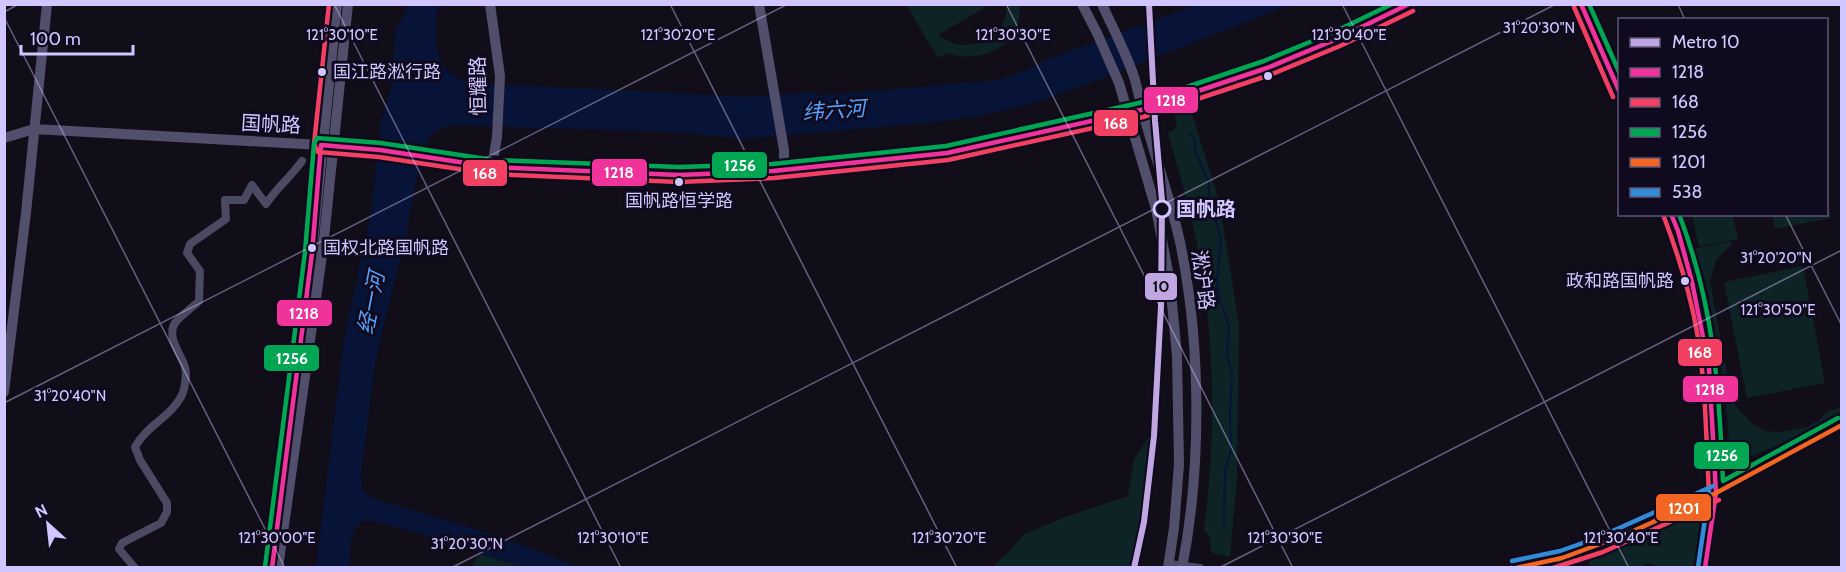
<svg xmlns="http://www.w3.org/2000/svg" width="1846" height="572" font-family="Cabin,'Noto Sans SC',sans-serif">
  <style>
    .green { fill: #0e2325 }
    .water { fill: #071438 }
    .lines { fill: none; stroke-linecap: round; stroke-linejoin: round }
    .stream { stroke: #071438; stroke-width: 2 }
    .street { stroke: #4c4962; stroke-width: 8 }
    .secondary { stroke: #524f6d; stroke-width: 10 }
    .bus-1-casing { stroke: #0f0a1d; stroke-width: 9 }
    .bus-2-casing { stroke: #0f0a1d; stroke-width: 9 }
    .bus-3-casing { stroke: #0f0a1d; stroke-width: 9 }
    .bus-4-casing { stroke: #0f0a1d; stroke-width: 9 }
    .bus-5-casing { stroke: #0f0a1d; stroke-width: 9 }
    .bus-1 { stroke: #ef339a; stroke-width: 4.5 }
    .bus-2 { stroke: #f24062; stroke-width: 4.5 }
    .bus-3 { stroke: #00a651; stroke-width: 4.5 }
    .bus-4 { stroke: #f26522; stroke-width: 4.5 }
    .bus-5 { stroke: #338bd7; stroke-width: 4.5 }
    .metro-1-casing { stroke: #0f0a1d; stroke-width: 10 }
    .metro-1 { stroke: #c1a7e2; stroke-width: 6 }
    .ticks { fill: none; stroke: #d1c6ff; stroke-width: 1.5; stroke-opacity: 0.45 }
    .bus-dot { fill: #d1c6ff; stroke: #0f0a1d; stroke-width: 2 }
    .stop-dot { fill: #0f0a1d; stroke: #d1c6ff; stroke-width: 3 }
    .labels { text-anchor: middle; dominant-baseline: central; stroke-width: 6; stroke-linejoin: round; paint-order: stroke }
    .bus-label { font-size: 18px; fill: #d1c6ff; stroke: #0f0a1d; text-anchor: start }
    .street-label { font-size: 20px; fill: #d1c6ff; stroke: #0f0a1d }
    .stop-label { font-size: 20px; font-weight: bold; fill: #d1c6ff; stroke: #0f0a1d; text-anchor: start }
    .water-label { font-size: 21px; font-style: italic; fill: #54a4ff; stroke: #0f0a1d }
    .ticks-label { font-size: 15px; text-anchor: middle; fill: #d1c6ff; stroke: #0f0a1d; stroke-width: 6; stroke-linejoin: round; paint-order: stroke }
    .line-badge { stroke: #0f0a1d; stroke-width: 2 }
    .badge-label { font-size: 16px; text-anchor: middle; font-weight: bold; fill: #fff }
    .pale-badge-label { font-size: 16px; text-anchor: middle; font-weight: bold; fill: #111 }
  </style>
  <rect width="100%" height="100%" fill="#110e19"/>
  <path class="green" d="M906,5H989L938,35C966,56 1007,42 1007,5H1020V8C1019,15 1019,25 1015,32C1002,54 970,62 947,53L938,58Z
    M1190,108L1219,200L1239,324L1237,479L1230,557L1215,554L1211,551L1210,537L1204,530C1217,432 1215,326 1194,230C1187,198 1177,166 1168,133L1177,127L1174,112Z
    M1827,196L1831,218L1775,229L1772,215L1826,214Z
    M1692,215H1733L1738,239L1699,246Z
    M1730,241L1732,244L1716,260L1710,281L1730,390L1736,407L1753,424L1766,431L1779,432L1807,427L1819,420L1828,411L1842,407L1841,411L1835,415C1812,426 1756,461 1733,459L1730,456L1725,392L1707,287L1694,249Z
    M1803,266L1825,383L1747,398L1724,282Z
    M1155,437C1154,482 1148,524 1138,567H992L1009,552L1023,535L1065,517L1128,496L1134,459L1148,438Z
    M1684,518L1696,521L1704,531L1701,563L1695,562L1694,567H1657L1652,564H1646L1641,567L1584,568L1590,566L1587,559Z
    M479,554L524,567L471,568Z"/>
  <path class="water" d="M407,5H438C434,39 431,69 469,83L751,97L817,92L818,96L999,80L1025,71L1048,59L1197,5H1289L1085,85L1027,105L984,115L926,123L743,139L675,132L453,125C437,127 429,135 422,149L406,234L375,362L361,474L362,488L372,498L498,536L579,567H524L408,530L373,521H363L357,526L351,539L349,567L316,568L343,345L371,213L381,123L391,87L395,31L407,11Z"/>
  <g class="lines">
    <path class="stream" d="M1190,133L1194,139L1196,153L1209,182V199L1221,239L1217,282L1218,293L1229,326L1227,353L1232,374L1230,415L1231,451L1225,471L1224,525"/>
    <path class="street" d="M1581,4L1620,94
      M1671,214L1678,231L1692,282L1709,367L1716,493L1705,568
      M1169,564L1200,568
      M135,568L119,549L122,543L161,523L167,512V503L140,460L135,447C146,426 172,416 182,395C185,388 187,374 185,367C181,354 166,337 175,323C178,318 194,306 199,301L200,271L187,253L190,244L226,219L225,200H244L252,185L266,204C277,187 290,178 302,161
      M1514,568L1562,558L1627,534L1716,493L1842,425"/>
    <path class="secondary" d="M490,4L500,76L497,137L492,167
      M759,4L784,150V170
      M1082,4L1097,33L1119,83L1156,209L1170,282L1177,356L1179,464L1174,528L1168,568
      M1102,4C1113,29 1127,54 1135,80C1140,99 1144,118 1150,137C1160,171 1172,206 1180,242C1201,343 1202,466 1182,568
      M4,138L34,129L321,145
      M333,146L380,150L492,167L554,171L679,175L773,171L947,153L1141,110L1267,68L1337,39L1410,4
      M4,392L26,213L47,4
      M288,439L312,253L337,4
      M278,568L323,248L348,4"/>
    <defs>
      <path id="bus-1" d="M1581,4L1620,93
        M1671,214L1678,231L1692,282L1709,367L1716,493L1705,568
        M272,568L312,253L321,145L380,150L492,167L679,175L773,171L947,153L1141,110L1267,68L1337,39L1409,4"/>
      <path id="bus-2" d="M329,4L314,144L318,152L379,157L492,174L679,182L774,178L948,160L1143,117L1270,75L1340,46L1413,11
        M1574,7L1613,97
        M1664,217C1678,254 1690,293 1697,332C1706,385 1706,440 1709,493
        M1553,568L1603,552L1719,500"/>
      <path id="bus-3" d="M1589,4L1620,74
        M1679,214C1714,306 1719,385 1723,481L1838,418
        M265,567L305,252L314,144L317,138L381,143L493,160L679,167L772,164L946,146L1139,103L1264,61L1334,32L1392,4"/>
      <path id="bus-4" d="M1516,568L1562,558L1627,534L1716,493L1842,425"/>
      <path id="bus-5" d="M1512,561L1560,551L1597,538L1713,486
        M1698,567L1709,492"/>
    </defs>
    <use href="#bus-1" class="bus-1-casing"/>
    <use href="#bus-2" class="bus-2-casing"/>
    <use href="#bus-3" class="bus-3-casing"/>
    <use href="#bus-4" class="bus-4-casing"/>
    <use href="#bus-5" class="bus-5-casing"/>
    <use href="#bus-1" class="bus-1"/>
    <use href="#bus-2" class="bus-2"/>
    <use href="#bus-3" class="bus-3"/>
    <use href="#bus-4" class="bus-4"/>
    <use href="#bus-5" class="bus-5"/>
    <defs>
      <path id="metro-1" d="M1134,568L1144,522L1154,436L1161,306L1162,201L1155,121L1149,4"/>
    </defs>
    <use href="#metro-1" class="metro-1-casing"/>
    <use href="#metro-1" class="metro-1"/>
  </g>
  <path class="ticks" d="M334,4L621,568M670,4L957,568M1006,4L1293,568M1342,4L1629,568M1678,4L1685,20M4,12L19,4M4,17L285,568M1785,214L1842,326M4,403L788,4M451,568L1556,4M1219,568L1842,250"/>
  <g class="bus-dot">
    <circle cx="322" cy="72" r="5"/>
    <circle cx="1268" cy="76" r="5"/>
    <circle cx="679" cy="182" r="5"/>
    <circle cx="312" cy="248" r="5"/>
    <circle cx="1685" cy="281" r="5"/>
  </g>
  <circle class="stop-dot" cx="1162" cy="209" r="8"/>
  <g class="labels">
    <g class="bus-label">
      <text x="333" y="72">国江路淞行路</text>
      <text x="679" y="201" text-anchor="middle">国帆路恒学路</text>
      <text x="323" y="248">国权北路国帆路</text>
      <text x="1674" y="281" text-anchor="end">政和路国帆路</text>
    </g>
    <g class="street-label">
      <text transform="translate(478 86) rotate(-91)">恒耀路</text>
      <text transform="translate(271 124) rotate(3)">国帆路</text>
      <text transform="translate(1203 280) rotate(82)">淞沪路</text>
    </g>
    <g class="stop-label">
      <text x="1176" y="209">国帆路</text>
    </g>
    <g class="water-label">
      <text transform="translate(834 110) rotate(-4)">纬六河</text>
      <text transform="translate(371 303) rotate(-79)">经一河</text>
    </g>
  </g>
  <g class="ticks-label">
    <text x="1539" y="33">31°20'30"N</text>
    <text x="342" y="40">121°30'10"E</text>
    <text x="678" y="40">121°30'20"E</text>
    <text x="1013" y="40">121°30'30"E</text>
    <text x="1349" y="40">121°30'40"E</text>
    <text x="1776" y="263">31°20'20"N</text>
    <text x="1778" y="315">121°30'50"E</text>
    <text x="70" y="401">31°20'40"N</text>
    <text x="277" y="543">121°30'00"E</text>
    <text x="613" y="543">121°30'10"E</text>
    <text x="949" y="543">121°30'20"E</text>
    <text x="1285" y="543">121°30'30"E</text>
    <text x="1621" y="543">121°30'40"E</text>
    <text x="467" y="549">31°20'30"N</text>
  </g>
  <g class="line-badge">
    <rect x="1143" y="86" width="56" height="28" rx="6" fill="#ef339a"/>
    <rect x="1093" y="109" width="46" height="28" rx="6" fill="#f24062"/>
    <rect x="711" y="151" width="57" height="28" rx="6" fill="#00a651"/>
    <rect x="591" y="158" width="57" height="29" rx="6" fill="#ef339a"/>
    <rect x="462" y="159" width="46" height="28" rx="6" fill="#f24062"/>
    <rect x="1144" y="272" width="34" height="29" rx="6" fill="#c1a7e2"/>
    <rect x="276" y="299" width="57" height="28" rx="6" fill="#ef339a"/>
    <rect x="1677" y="338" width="46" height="29" rx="6" fill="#f24062"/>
    <rect x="263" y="344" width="57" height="28" rx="6" fill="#00a651"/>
    <rect x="1682" y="375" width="57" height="28" rx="6" fill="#ef339a"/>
    <rect x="1693" y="441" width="57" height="29" rx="6" fill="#00a651"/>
    <rect x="1655" y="493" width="57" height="29" rx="6" fill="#f26522"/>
  </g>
  <g class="badge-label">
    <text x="1171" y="106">1218</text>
    <text x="1116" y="129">168</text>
    <text x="740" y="171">1256</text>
    <text x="619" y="178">1218</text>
    <text x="485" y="179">168</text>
    <text x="304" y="319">1218</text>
    <text x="1700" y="358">168</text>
    <text x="292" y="364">1256</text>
    <text x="1710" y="395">1218</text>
    <text x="1722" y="461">1256</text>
    <text x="1684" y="514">1201</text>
  </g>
  <g class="pale-badge-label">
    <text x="1161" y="292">10</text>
  </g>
  <rect width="1846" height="572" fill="none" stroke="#d1c6ff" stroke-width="12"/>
  <rect x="1618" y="18" width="210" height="198" fill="#0f0a1d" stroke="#5d5577" stroke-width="1.5"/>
  <rect x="1630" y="38" width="30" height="9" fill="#c1a7e2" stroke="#5d5577" stroke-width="1.5"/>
  <text x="1672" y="48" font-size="18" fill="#d1c6ff">Metro 10</text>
  <rect x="1630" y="68" width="30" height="9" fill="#ef339a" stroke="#5d5577" stroke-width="1.5"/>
  <text x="1672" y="78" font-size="18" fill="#d1c6ff">1218</text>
  <rect x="1630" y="98" width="30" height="9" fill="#f24062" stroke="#5d5577" stroke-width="1.5"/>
  <text x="1672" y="108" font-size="18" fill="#d1c6ff">168</text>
  <rect x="1630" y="128" width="30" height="9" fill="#00a651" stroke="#5d5577" stroke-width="1.5"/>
  <text x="1672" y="138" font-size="18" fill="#d1c6ff">1256</text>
  <rect x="1630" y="158" width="30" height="9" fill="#f26522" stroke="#5d5577" stroke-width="1.5"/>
  <text x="1672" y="168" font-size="18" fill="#d1c6ff">1201</text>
  <rect x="1630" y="188" width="30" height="9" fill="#338bd7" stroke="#5d5577" stroke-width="1.5"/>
  <text x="1672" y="198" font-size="18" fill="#d1c6ff">538</text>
  <g transform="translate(48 524) rotate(333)" stroke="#0f0a1d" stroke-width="4.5" paint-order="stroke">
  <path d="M0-4.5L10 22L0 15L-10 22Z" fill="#d1c6ff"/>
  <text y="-9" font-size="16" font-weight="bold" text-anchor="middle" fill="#d1c6ff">N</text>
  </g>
  <path d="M21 45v9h112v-9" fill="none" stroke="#d1c6ff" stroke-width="3"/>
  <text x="30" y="45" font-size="18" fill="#d1c6ff" stroke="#0f0a1d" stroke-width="4.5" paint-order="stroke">100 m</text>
</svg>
